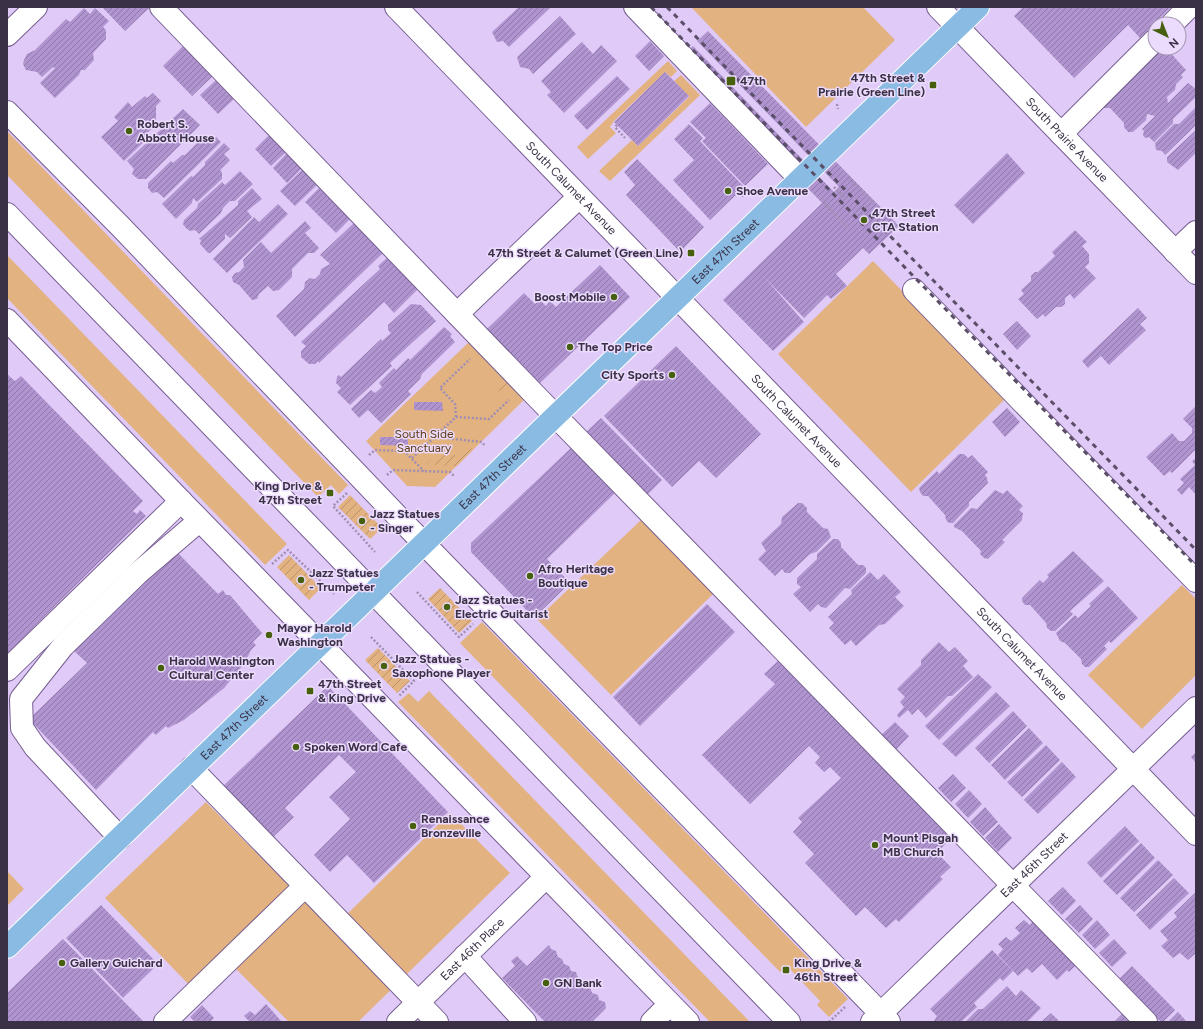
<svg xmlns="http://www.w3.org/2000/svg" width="1203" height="1029" font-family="Figtree,sans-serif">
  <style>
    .green { fill: #e3b281 }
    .garden { fill: url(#garden-furrows) }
    .building { fill: url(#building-hatch) }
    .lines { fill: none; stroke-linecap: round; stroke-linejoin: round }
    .minor-casing { stroke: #765e90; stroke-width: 24 }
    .major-casing { stroke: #fff; stroke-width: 24 }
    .path { stroke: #a08fb3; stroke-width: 2.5; stroke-dasharray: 2 2; stroke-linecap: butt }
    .minor { stroke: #fff; stroke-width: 22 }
    .major { stroke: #89bbe3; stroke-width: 22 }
    .rail { stroke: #5a4e68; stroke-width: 3; stroke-dasharray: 5 5; stroke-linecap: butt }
    .poi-dot { fill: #47600e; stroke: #ebdbfd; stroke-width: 1.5 }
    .labels { text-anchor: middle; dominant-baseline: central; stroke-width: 3; stroke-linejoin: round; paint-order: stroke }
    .poi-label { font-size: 12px; font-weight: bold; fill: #3b3147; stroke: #ebdbfd; text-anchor: start }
    .street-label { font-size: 12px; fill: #3b3147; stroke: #ebdbfd }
    .park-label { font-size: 12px; fill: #5d3a12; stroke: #ebdbfd }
  </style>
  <defs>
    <pattern id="garden-furrows" width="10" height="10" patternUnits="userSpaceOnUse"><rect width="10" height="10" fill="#e3b281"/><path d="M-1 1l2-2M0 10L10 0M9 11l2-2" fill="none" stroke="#b9916b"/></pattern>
    <pattern id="building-hatch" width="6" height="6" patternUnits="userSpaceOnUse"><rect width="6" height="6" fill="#b094cf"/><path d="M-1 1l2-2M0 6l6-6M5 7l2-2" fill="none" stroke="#9079aa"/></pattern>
  </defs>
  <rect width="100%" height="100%" fill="#e0cbf8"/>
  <path class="green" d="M691,7H863L895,40L806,127Z
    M668,61L677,71L671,77L665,72L614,121L610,127L616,133L588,159L577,147Z
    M681,75L700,95L610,181L599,171L632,140L638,146L689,97L674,81Z
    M7,131L348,485L339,494L331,485L318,497L7,175Z
    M7,255L287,544L265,565L7,298Z
    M873,261L1006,398L911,492L778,354Z
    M471,340L527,397L435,487L407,486L366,441Z
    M641,520L714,593L611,695L537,619Z
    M1182,585L1196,599V675L1142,729L1088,675Z
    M482,622L848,999L829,1017L817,1005L820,1001L787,966L780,972L460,643Z
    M429,691L750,1022H710L398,702L409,693L418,702Z
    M206,802L332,929L450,813L510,873L358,1022H289L228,961L196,992L105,898Z
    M7,871L24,889L7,906Z"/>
  <path class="garden" d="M509,379L527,397H521L511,387L499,397V389Z
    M470,447L473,450L457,466L426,464L436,455H462Z
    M350,495L382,528L370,539L338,507Z
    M289,555L321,588L309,600L277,567Z
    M440,588L472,621L459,633L428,599Z
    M378,648L410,681L397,693L365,660Z"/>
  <path class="building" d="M102,7H148L149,8L125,31Z
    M519,7H551L509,47L503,41L497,42L492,32Z
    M1023,7H1171L1140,38L1128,25L1074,78L1014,16Z
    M84,8L90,14L95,8L109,21L103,27L106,30V39L93,53L94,60L85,70H81L79,75L55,98L40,83L55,68L53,67L42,77L37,72L26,70L23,64L24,60L27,54L35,50L66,19L70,22Z
    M560,16L576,34L533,74L529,69L520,67L517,57Z
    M708,31L899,226L869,254L863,248L836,274L847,286L831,299L827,295L804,318L765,278L804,322L773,351L723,300L822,203L681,57L693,46L834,192L839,187L697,41Z
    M650,41L664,56L649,71L635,56Z
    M582,42L593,54L601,45L617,61L564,113L547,95L551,92L541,81Z
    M184,45L213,76L192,96L163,66Z
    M1155,48H1166L1186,70L1181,75L1183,77L1176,84L1175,90L1167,97L1168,103L1188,83L1196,89V97L1173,119V123L1154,142L1149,137L1145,138L1143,135L1144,131L1142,129L1155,116L1147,114L1146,120L1133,132H1128L1124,127V123L1110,108H1104L1101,104Z
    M665,72L689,96L638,146L614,122Z
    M617,76L630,89L587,130L574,116Z
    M216,80L234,99L218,114L200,95Z
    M153,93L161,101L156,106V125L144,136L147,139L124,161L101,137L118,121L114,117L128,102L132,107L145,96L147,98Z
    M710,103L768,164L745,186L702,141L706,138L690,122Z
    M1196,107V125L1165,155L1162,151L1156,150L1155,143L1174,124H1179Z
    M183,109L200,125L146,179H138L132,174L134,169L127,161Z
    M689,124L703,138L700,141L744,187L710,220L673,180L694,160L674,139Z
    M1196,130V153L1178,170L1167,162V157Z
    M269,135L286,152L271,166L255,149Z
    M216,137L221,142L164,198L157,192L152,193L148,188V183L171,161L173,163L182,155H185L202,138H206L210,143Z
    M224,143L230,149L224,154L230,160L220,170L222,172V179L197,202L193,198L192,203L176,219L162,204L191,176L193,177L205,165V162Z
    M287,153L302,168L287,183L273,168Z
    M1007,153L1025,173L973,224L954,205Z
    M637,159L704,227L680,252L626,195L635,185L624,172Z
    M304,168L318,184L295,206L280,191Z
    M240,171L253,184L235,201H230L223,208L221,213L199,234L195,230L190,231L186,228L183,224L184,220L197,208L198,204L222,182L225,185Z
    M252,188L262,199L247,211L252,217L230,238L225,234V239L210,253H208L200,244L201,240L199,239L238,205V201Z
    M319,188L350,219L336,233L305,202Z
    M278,204L288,214L227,273L213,259L254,217L259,222Z
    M305,221L311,228L305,233L319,248L314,253H308L292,269V277L279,290L273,291L268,286L259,294L257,299L252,300L239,285L233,282L232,277L235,273L239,272L244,267L243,260L261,242L271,253Z
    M355,222L384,252L295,337L276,316L304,289L305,282L310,278L315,279L320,274L321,269L330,264L320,255Z
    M1075,230L1087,242L1082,246L1089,254V263L1085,267L1096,278L1074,299L1070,294L1065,298V304L1061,307H1056L1045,317L1043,314L1037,319L1018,299L1024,294L1021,290L1031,281V276L1035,272H1038L1055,256L1052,252Z
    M389,256L419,288L394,313L384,302L319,363L318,361L315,364H309L301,357V351L306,346L301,342L380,269L378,266Z
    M600,265L630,297L538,385L486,330L524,293L535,304L540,300L546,306L550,301L556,307Z
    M411,304L421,305L436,321L390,363L392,366L350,405L337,392L341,388L336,383L337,377L339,375L341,377L381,339L382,341L391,333L388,330V325Z
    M1138,308L1147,318L1140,324L1146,330L1109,365L1101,356L1088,368L1082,361Z
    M1017,321L1031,336L1017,350L1003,334Z
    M444,327L452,334L450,336L455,342L422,374L420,379L408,391L411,394L381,423L368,410L359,418L351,409L371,390L375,393L382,387L379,383L394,368L396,370L408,358L410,360Z
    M676,346L761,434L716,478L699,461L672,487L604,416Z
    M8,375L15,381L21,376L143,501L133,511L137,514L140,510L146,516L7,653Z
    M414,402H442L443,411L414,410Z
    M1196,406V449L1172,473L1170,471L1164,476L1146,457L1172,433L1179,441H1184L1192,433V428L1183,419Z
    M1007,408L1020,422L1005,437L992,422Z
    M601,418L662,480L647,495L585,433Z
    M380,437H408V446L380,445Z
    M573,446L617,491L547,559L570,583L534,618L471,552V543Z
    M959,454H964L968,458L972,455L988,472L985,475L987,478L988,483L969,502V506L953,523H949L946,520L945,515L928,496H923L920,492L919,488L937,471L939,474Z
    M1196,458V495L1189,487L1182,495L1177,490L1184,483L1180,479L1195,465L1192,461Z
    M995,490L1003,494L1007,490L1023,506L1019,510L1023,513L1022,520L1002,540L1005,542L988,559L984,558L980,554L981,551L962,531L954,527V525L971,508L977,509Z
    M798,503H802L807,508V512L823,528L828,529L831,537L816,552L810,554L790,573H785L782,569L775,576L758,559L766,551L761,543L781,524L782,517Z
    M833,539H838L841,543V547L858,565H863L866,568V573L850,589L845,588L826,608L821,607L818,604L810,612L793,594L801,587L797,584V578L817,559V554Z
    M176,551L218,594L223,590L226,595H230L262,633L253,642L256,645L251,650L244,664L224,688L184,720L168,728L166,726L156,735L153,732L96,790L29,719L87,663L73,650Z
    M1073,551L1104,581L1070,611L1073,614L1055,631H1051L1047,628L1046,623L1030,605H1025L1022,601V598L1040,580L1043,583L1049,577L1047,575Z
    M870,572L878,580L884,574L901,592L895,597L904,606L885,624L879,625L856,646L851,640L845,645L829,628L834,623L828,617L852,594L851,590Z
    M1108,586L1138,618L1111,643L1109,641L1104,646L1107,649L1089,667H1085L1082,664L1081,659L1065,643L1060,641L1056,633L1075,615L1078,618L1091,606L1089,604Z
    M707,604L735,632L640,726L613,697Z
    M939,642L949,652L955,647L968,661L963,666L973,677L952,696H948L926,718L918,709L912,715L908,710L899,718L897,715L904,707L900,702L905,697L897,689L921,665V660Z
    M780,659L953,836L937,853L951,867L940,877L943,879L899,922L896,919L886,928L865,907L856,916L805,863L814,854L793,832L802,822L798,818L841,778L830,767L824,772L815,763L820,757L809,746L750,804L702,755L775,684L764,674Z
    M978,674L992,687L939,740L925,726Z
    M328,686L448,812L374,883L347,855L330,872L314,855L350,819L329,797L356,772L339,755L285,808L294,817L271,839L221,788Z
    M996,692L1010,706L956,757L942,744Z
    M1013,711L1027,726L989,763L975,748Z
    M895,722L909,736L895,751L880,736Z
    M1029,728L1043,743L1005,780L991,765Z
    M1046,745L1060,760L1022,797L1007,782Z
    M1196,752V763L1191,757Z
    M1062,762L1076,777L1038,814L1024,800Z
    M953,774L966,788L951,802L938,788Z
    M969,790L982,804L968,818L955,804Z
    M985,807L998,822L983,836L970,822Z
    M999,824L1012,838L998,852L985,838Z
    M1125,826L1139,841L1101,878L1087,863Z
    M1141,843L1155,858L1117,895L1103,881Z
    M1158,860L1173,875L1134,912L1120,898Z
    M1174,878L1189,893L1150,930L1136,915Z
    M1063,887L1076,901L1062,915L1048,901Z
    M1196,892V953L1188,960L1180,953L1173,958L1161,946L1168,940L1160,931L1177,917L1174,913Z
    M101,905L158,964L123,998L66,938Z
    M1080,905L1093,919L1079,933L1065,919Z
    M1024,920L1030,925L1034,920L1077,964L1069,972L1067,970L1057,980L1042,964L1032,973L1027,968L1018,976L998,955L1003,949L998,944L1006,937L1011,941L1020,933L1015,928Z
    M1097,920L1110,935L1095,949L1082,935Z
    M63,939L144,1022H8L7,1021V993Z
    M1114,939L1127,953L1112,967L1099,953Z
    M549,945L551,949L556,951L558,957L562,959L564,964L569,966L571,971L576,972L578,978L583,980L585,986L590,987L592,993L598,995L599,1000L605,1002L606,1008L592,1022H545L502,978L515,966L511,961L517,956L527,966Z
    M992,950L1013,971L1003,981L1000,978L974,1003L977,1007L961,1022H933L937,1016L930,1009Z
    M1132,966L1175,1010L1163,1022H1161L1119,979Z
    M1007,986L1016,996L1021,990L1041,1008L1027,1022H965L978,1009H983Z
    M266,1004L282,1022H250L244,1016L250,1011L255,1015Z
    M202,1005L214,1018L210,1022H195L190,1017Z
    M1178,1012L1187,1022H1168Z
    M1051,1013L1060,1022H1041Z
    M1122,1014L1129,1022H1114Z"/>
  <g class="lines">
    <defs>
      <g id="minor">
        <path d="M161,7L537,397L1146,1022"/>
        <path id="s1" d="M396,7L1196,834"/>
        <path d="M635,7L800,179"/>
        <path id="s2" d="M938,7L1196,273"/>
        <path d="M1172,24L1189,7"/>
        <path d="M7,35L36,7"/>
        <path d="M7,112L121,227L403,522L889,1022"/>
        <path d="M1061,134L1155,40"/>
        <path d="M7,214L789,1022"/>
        <path d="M1175,252L1196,232"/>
        <path d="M914,290L1196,581"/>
        <path d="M457,314L579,197"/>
        <path d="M7,320L181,501L688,1022"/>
        <path d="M7,670L181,501"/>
        <path d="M191,768L437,1022"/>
        <path d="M120,838L35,747L22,728L21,699L63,646L137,574L199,521"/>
        <path d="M465,956L525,1022"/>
        <path d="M165,1022L305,886"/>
        <path id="s3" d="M398,1022L546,877"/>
        <path d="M652,1022L670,1004"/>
        <path id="s4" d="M872,1022L1196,708"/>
      </g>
      <g id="major">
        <path id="s5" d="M7,947L978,7"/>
      </g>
    </defs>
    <use href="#minor" class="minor-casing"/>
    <use href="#major" class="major-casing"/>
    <path class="path" d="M837,104L838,109
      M617,125L615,127L625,138
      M849,178L874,204
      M834,187L846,199
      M742,196L749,193
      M824,203L849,229
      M456,417L455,404L440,388L470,359
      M436,437L482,442L485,446
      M369,455L375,450L404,451L424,471
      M412,458L456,417L489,419L509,400
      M387,475L393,470L450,472L454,476
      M347,493L333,506L375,552
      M272,564L288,550L334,594
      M417,592L459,637L473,624
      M371,637L414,681L399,696
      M829,1022L845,1007"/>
    <use href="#minor" class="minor"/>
    <use href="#major" class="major"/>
    <path class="rail" d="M651,7L1196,566
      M667,7L1196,550"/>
  </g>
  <g class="poi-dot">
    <rect x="726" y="76" width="10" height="10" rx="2"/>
    <rect x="929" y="81" width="8" height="8" rx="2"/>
    <circle cx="129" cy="131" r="4"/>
    <circle cx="728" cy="191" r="4"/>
    <circle cx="864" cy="220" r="4"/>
    <rect x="687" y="249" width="8" height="8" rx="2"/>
    <circle cx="614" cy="297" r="4"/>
    <circle cx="570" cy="347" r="4"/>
    <circle cx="672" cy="375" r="4"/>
    <rect x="326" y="489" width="8" height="8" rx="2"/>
    <circle cx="362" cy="521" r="4"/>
    <circle cx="530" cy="576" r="4"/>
    <circle cx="301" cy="580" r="4"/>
    <circle cx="447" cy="607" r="4"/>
    <circle cx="269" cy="635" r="4"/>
    <circle cx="384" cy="666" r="4"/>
    <circle cx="161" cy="668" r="4"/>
    <rect x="306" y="687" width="8" height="8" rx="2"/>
    <circle cx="296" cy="747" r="4"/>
    <circle cx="413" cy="826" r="4"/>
    <circle cx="875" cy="845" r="4"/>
    <circle cx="62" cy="963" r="4"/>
    <rect x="782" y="966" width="8" height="8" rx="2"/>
    <circle cx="546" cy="983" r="4"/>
  </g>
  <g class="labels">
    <g class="poi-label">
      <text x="925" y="78" text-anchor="end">47th Street &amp;<tspan x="925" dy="14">Prairie (Green Line)</tspan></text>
      <text x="740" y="81">47th</text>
      <text x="137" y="124">Robert S.<tspan x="137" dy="14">Abbott House</tspan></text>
      <text x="736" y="191">Shoe Avenue</text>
      <text x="872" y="213">47th Street<tspan x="872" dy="14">CTA Station</tspan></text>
      <text x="683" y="253" text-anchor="end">47th Street &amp; Calumet (Green Line)</text>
      <text x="606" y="297" text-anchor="end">Boost Mobile</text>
      <text x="578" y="347">The Top Price</text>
      <text x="664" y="375" text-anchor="end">City Sports</text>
      <text x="322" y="486" text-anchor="end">King Drive &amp;<tspan x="322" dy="14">47th Street</tspan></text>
      <text x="370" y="514">Jazz Statues<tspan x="370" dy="14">- Singer</tspan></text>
      <text x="538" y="569">Afro Heritage<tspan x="538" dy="14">Boutique</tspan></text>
      <text x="309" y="573">Jazz Statues<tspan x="309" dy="14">- Trumpeter</tspan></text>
      <text x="455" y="600">Jazz Statues -<tspan x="455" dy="14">Electric Guitarist</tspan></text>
      <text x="277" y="628">Mayor Harold<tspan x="277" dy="14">Washington</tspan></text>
      <text x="392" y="659">Jazz Statues -<tspan x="392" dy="14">Saxophone Player</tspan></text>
      <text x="169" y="661">Harold Washington<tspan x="169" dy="14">Cultural Center</tspan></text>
      <text x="318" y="684">47th Street<tspan x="318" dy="14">&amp; King Drive</tspan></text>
      <text x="304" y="747">Spoken Word Cafe</text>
      <text x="421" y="819">Renaissance<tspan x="421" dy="14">Bronzeville</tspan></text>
      <text x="883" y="838">Mount Pisgah<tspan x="883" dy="14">MB Church</tspan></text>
      <text x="70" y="963">Gallery Guichard</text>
      <text x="794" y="963">King Drive &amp;<tspan x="794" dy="14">46th Street</tspan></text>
      <text x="554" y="983">GN Bank</text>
    </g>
    <g class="street-label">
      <text stroke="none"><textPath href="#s2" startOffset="185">South Prairie Avenue</textPath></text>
      <text stroke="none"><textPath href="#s1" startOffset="252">South Calumet Avenue</textPath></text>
      <text stroke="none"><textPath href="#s5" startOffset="1000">East 47th Street</textPath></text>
      <text stroke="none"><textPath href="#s1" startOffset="576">South Calumet Avenue</textPath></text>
      <text stroke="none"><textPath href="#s5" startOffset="676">East 47th Street</textPath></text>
      <text stroke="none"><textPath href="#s1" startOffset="900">South Calumet Avenue</textPath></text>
      <text stroke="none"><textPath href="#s5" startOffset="316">East 47th Street</textPath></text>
      <text stroke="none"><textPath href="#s4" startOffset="226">East 46th Street</textPath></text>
      <text stroke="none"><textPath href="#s3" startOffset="104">East 46th Place</textPath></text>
    </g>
    <g class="park-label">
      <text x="424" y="434">South Side<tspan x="424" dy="14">Sanctuary</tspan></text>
    </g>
  </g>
  <rect width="1203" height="1029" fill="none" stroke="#3b3147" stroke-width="16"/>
  <g transform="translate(1167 36) rotate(137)"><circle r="19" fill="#ebdbfd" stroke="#a597b4"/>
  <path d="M0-3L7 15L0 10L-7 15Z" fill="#47600e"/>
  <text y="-6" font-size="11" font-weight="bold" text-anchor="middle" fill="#3b3147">N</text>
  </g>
</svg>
